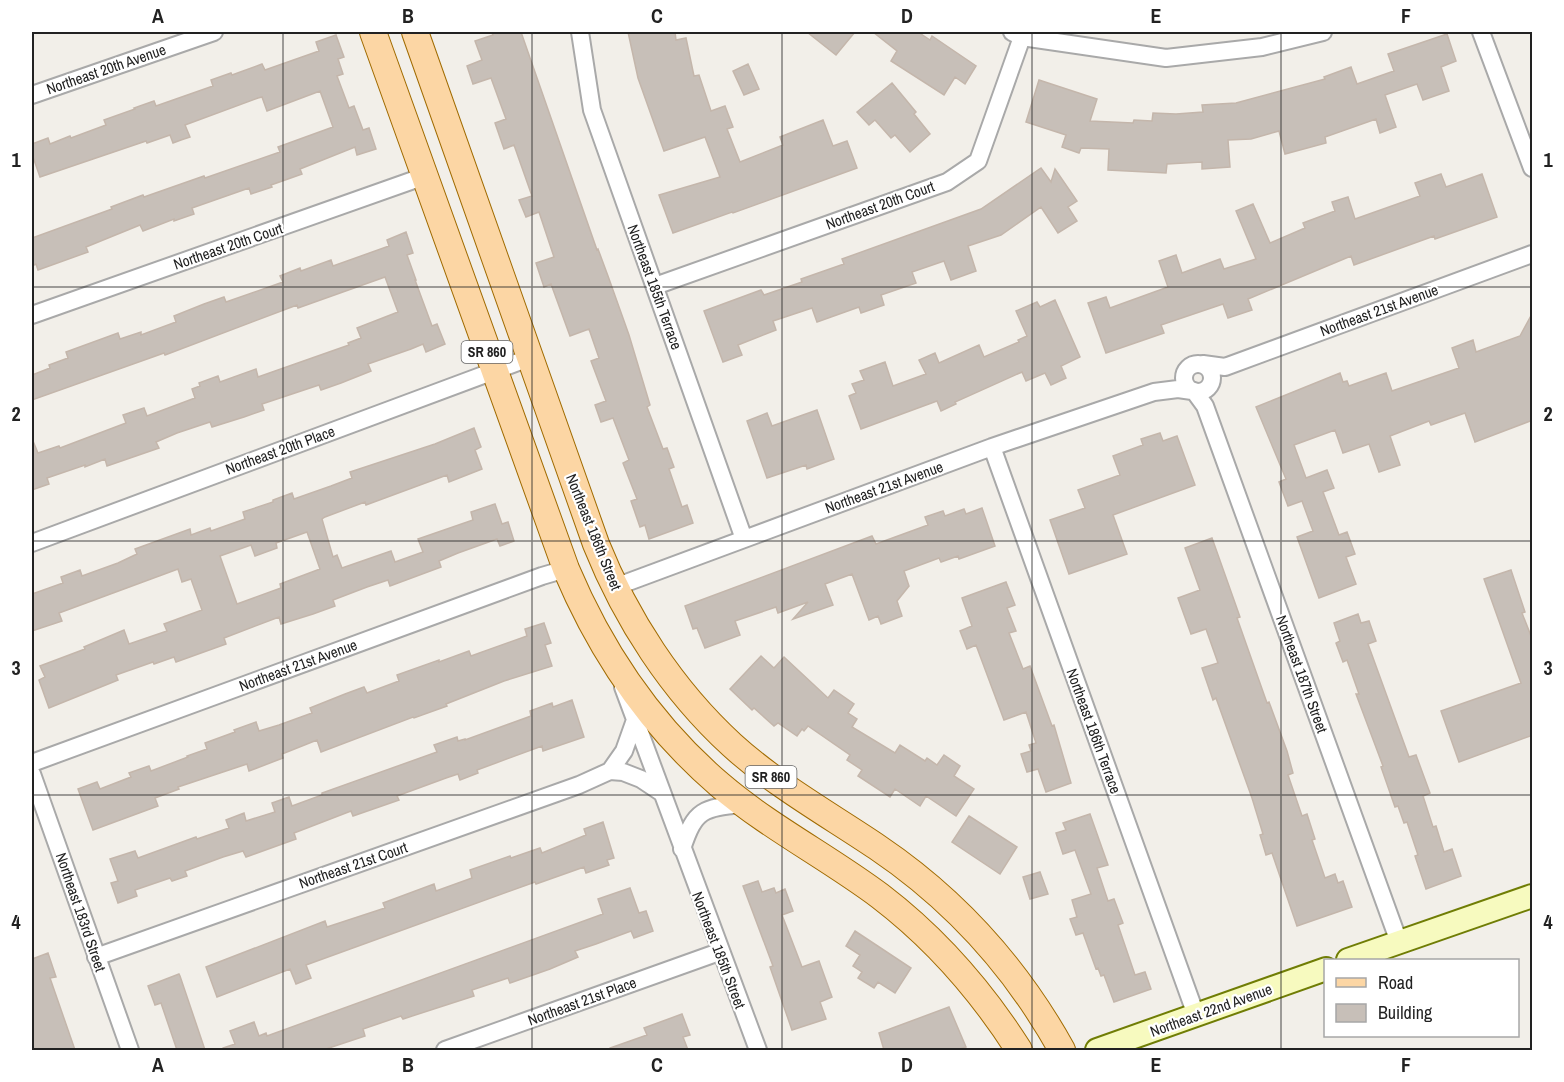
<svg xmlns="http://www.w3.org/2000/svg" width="1564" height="1082" font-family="'Archivo Narrow',sans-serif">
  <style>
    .building { fill: #c7bfb8; stroke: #c4b6ab; stroke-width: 1.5; fill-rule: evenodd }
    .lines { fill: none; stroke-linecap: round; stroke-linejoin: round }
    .street-casing { stroke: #a9a9a9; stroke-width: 20 }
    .secondary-casing { stroke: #707d05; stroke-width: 26 }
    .primary-casing { stroke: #a06b00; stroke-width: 28 }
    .street { stroke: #fff; stroke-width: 16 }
    .secondary { stroke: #f7fabf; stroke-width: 22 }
    .primary { stroke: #fcd6a4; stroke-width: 26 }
    .grid { fill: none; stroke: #222; stroke-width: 1.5; stroke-opacity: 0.55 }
    .labels { text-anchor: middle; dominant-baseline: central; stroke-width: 4.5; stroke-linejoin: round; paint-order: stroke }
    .shield { fill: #fff; stroke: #646464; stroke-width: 1.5 }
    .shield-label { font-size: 14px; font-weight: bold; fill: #222 }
    .street-label { font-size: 15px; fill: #222; stroke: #fff }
    .neatline { fill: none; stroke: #222; stroke-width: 2 }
    .grid-label { font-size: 20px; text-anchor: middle; font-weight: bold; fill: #222 }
  </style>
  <rect width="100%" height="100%" fill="#f2efe9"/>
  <path class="building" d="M492,32H521L597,250L598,249L608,276L629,335L650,405L647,407L663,449L667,448L674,467L669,469L682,507L687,505L693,523L649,539L645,525L640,527L631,501L637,499L623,463L629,460L613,418L601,422L595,405L606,401L591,361L599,358L589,329L570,336L551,284L544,287L536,263L554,257L539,212L526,217L519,200L532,196L514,145L504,149L495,123L506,119L491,78L473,84L467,66L482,60L475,41L493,35Z
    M628,32H675L676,40L686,38L694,76L699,75L711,111L725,106L733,127L727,129L740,162L783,145L780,137L823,120L833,146L847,141L857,168L733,213L732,212L673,233L659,195L720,177L705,137L664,151L638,78Z
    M807,32H855L836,55Z
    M873,32H918L930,40L932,36L976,66L965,84L955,77L944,95L891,61L897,51Z
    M1447,34L1456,61L1441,67L1449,91L1423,100L1417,84L1385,95L1396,127L1380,133L1376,119L1325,137L1326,143L1285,154L1279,131L1251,139L1228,140L1230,167L1202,169V162L1167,164L1166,173L1108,170L1109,149L1081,148L1079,153L1062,147L1066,135L1026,122L1039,80L1097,99L1090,121L1133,123L1134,120L1152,121L1153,113L1176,114L1203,112L1202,105L1236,103L1325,79L1324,77L1351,67L1357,84L1394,71L1388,54Z
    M336,35L344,57L338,59L343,74L337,76L349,108L354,106L363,130L369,128L376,149L357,155L355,147L300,169L302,174L271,185L272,187L251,194L249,188L192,208L194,214L174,221V219L143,231L140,225L86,247L88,252L38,270L36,264L32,266V238L112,209L111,207L143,195L144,197L204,176L205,178L280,152L278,147L333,127L320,91L267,111L262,97L258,98L185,125L190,137L181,140L173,143L170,135L147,143L146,141L40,177L32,154V144L48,138L50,144L70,136L71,138L106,125L104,120L135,109L134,108L154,101L156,106L213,86L211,80L231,73L232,75L262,64L265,70L319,51L316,42Z
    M748,64L759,89L744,95L733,71Z
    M892,83L916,112L914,114L930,134L910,152L895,135L891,138L875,120L869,125L857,112Z
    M1041,168L1051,182L1055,169L1077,201L1068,207L1077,221L1058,233L1041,207L1001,235L968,246L976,271L951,280L944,261L912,272L916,283L881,295L884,305L861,313L859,307L817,322L812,308L773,321L776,330L738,345L742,355L723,362L704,311L761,290L764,295L802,282L801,279L844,264L842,259L981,209Z
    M1441,174L1446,187L1482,174L1497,217L1435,239L1434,236L1354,265L1351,256L1248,299L1252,310L1228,318L1223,304L1161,325L1164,333L1106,353L1088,303L1106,297L1110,308L1168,287L1159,261L1176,255L1182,273L1220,259L1224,269L1256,259L1236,211L1253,204L1270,243L1305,228L1303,223L1335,211L1332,202L1348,197L1355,219L1420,196L1415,183Z
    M406,232L413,253L407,255L416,280H415L432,326L437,324L445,344L426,352L423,344L411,349L368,364L371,371L341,383L321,390L319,385L262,404L264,410L244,417L212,427L210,422L177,433L156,442L159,448L107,466L105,459L85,467V465L47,478L49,484L32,490V442L33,441L38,453L59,446L60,448L126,423L123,415L144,408L147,416L195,398L192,389L200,386L199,383L218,376L220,382L256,369L258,377L349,345L348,343L361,338L357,328L398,312L385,277L298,308L297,305L165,355L164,353L32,400V375L50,368L49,365L68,358L66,352L118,333L120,339L141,332V335L176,322L174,316L204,304L224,297L226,302L283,282L280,276L300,268L301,271L331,260L333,266L389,246L387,240Z
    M1055,300L1080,357L1061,366L1066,378L1051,385L1045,373L1026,381L1022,372L955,402L956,404L941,411L937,401L861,429L849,396L856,393L852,384L864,380L860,371L885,362L893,386L926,374L919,360L935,353L939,363L979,345L984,357L1019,342L1018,340L1027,336L1016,311L1037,302L1040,307Z
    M1533,312V420L1475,442L1465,413L1431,425L1429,421L1390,436L1400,465L1379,472L1369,444L1343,453L1335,430L1294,445L1306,478L1327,470L1334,488L1323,492L1339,535L1347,532L1355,554L1346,557L1356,584L1319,598L1297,537L1313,531L1302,501L1288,506L1279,482L1286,479L1256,407L1340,373L1343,382L1347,381L1349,386L1386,373L1392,391L1459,368L1452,348L1473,340L1476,352L1520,336Z
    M817,410L834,459L807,469L806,465L767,478L747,421L767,413L772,426Z
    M474,428L481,447L475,450L482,469L449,482L447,475L366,505L365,502L325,517L322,519L333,557L337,555L342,568L391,551L395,562L423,552L418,539L473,520L471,512L495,504L502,524L508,522L514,541L500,546L497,539L458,553L439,561L441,567L390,586L388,580L367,587L333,600L335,606L313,614L281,624L279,617L224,638L226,644L176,662L174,657L154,664L153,662L116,675L118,680L49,708L39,680L45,677L40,666L85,649L84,647L124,630L129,644L167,631L164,624L202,610L191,579L182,582L178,569L59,613L62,621L32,631V594L63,583L61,577L80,570L82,576L118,563L137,554L135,549L190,529L191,535L210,528L211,531L245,519L243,512L273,502V500L292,493L294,499L331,486L352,478L350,472L435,444ZM307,532L320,569L280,584L281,588L237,604L220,556L251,545L255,556L277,548L276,543Z
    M1160,433L1163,441L1177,436L1195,485L1113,515L1127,554L1069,574L1050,520L1085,508L1078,490L1120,475L1113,456L1143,445L1141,439Z
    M982,508L995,546L959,559L958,556L941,562L939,558L904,571L909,586L897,601L902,616L881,624L878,616L869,620L852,574L825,584L833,605L793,619L808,602L778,613L776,607L735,621L740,635L705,648L697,628L693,629L685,606L872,536L876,544L928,525L925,517L943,511L945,516L964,509L966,514Z
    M1212,538L1240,617L1237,618L1267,703L1269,702L1287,751L1293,773L1288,775L1302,816L1307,814L1315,839L1312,840L1325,878L1335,874L1338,883L1343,881L1352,907L1297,926L1272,853L1266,855L1260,835L1263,834L1252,798L1216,698L1213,700L1202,668L1218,663L1206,629L1191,634L1178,598L1200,590L1185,548Z
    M1511,570L1525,612L1522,613L1533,641V735L1459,762L1441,711L1521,683L1484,579Z
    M1006,582L1015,605L1007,608L1016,631L1009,633L1023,669L1030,666L1052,726L1054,725L1071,783L1046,792L1038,769L1027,772L1021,754L1031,751L1029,745L1036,743L1026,712L1004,720L976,645L967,649L960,631L972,626L962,598Z
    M1358,614L1361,623L1369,621L1376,641L1368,644L1409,757L1416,755L1430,793L1423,796L1433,827L1436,826L1444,852L1452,849L1461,876L1426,889L1415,856L1418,855L1407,822L1404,823L1398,806L1395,807L1381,767L1383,766L1356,694H1359L1347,660L1343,662L1336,643L1340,641L1334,623Z
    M544,623L551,643L545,645L552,666L504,681L446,704L447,706L414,718L413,717L321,752L317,740L282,754L283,758L249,771L247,764L178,787L179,789L155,798L158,806L93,830L78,789L97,782L100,789L131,777L129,773L149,766L151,771L188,757L187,756L207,749L205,743L235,732L234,730L256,722L259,731L279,725L312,713L310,708L345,694L364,687L367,693L399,681L397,675L439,660V662L469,651L471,656L527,636L525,629Z
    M761,656L774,668L784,657L828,698L834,690L854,704L848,713L857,719L852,727L895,753L900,745L925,761L927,758L937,765L944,755L960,766L954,776L974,789L956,816L926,796L920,806L895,789L890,797L858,776L862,770L847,760L850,755L808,726L804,731L802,729L797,736L778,723L774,726L754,708L752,710L730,689Z
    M572,700L584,737L543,751L542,746L477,770L478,773L460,780L458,774L446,778L397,796L399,800L353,816L351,811L294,833L296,839L246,857L243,851L223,857L185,871L187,876L172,881L170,878L135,890L137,896L118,903L111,883L118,881L110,859L135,851L138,858L196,837L197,839L229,828L226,820L244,813L246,821L275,812L272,803L289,797L292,806L322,795V793L437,752L434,745L457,737L458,741L465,739V740L531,716L530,711L552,703L553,707Z
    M1090,814L1108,865L1097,868L1108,901L1114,899L1123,923L1118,925L1135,975L1145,972L1151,989L1114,1002L1104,975L1101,976L1098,968L1096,969L1083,933L1076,935L1070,919L1077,917L1072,900L1091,894L1075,850L1063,854L1056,833L1066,830L1063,823Z
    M969,816L1017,847L1000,874L952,842Z
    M603,822L614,858L607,860L609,865L586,873L584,867L536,884L535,882L306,965L311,978L296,984L290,969L217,997L206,967L325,921L327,927L385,908L383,903L434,884L436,891L472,878L470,870L510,856L511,858L540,848L542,853L586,835L584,829Z
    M1040,872L1048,894L1030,899L1023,877Z
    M758,881L762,892L774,888L776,893L785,889L793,911L782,915L802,967L819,961L832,997L820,1002L826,1019L792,1030L770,967L773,966L743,886Z
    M630,888L639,913L646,911L653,931L634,938L631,931L596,944L575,951L578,957L550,969L510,983L508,978L472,990L474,996L403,1019L401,1016L363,1029L365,1036L323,1050H223V1048L235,1044L230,1031L254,1022L259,1036L266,1033L267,1036L603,914L598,899Z
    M855,931L911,968L895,993L878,982L874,988L858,978L862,972L853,966L860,955L846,946Z
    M48,953L56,977L50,978L75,1050H32V959Z
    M179,974L180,976L205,1050H177L161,1003L155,1005L148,986Z
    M949,1007L966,1047L956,1050H884L879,1033Z
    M682,1014L690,1035L683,1037L688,1050H610V1048L647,1035L644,1028Z"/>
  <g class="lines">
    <defs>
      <path id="street" d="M580,32L592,110L744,539
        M1012,32L1022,37L1166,58L1262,47L1323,32
        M1481,32L1532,168
        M32,95L214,32
        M655,286L947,182L978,161L1022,37
        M32,315L425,176
        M1184 378a14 14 0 1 1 28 0a14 14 0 1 1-28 0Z
        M1203,364L1225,367L1532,254
        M1194,391L1205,406L1399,942
        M992,447L1196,1015
        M32,543L529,358
        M615,587L992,447L1154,392L1178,389L1192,391
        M623,687L758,1050
        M32,763L542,576L566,569
        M610,771L624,751L635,720
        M32,774L130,1050
        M682,849C695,809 703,808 743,804
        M96,957L579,785L610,771L623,772L641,779L662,793
        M445,1050L719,952"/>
      <path id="secondary" d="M1348,960L1532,896
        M1097,1050L1326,969"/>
      <path id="primary" d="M373,32L566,569C601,652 651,726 720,785C769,827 828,857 880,896C935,938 982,992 1019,1050
        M415,32L596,544C626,619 672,690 732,745C776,785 828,814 877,847C954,899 1017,969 1062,1050"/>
    </defs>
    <use href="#street" class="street-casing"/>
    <use href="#secondary" class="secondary-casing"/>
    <use href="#primary" class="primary-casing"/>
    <use href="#street" class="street"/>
    <use href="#secondary" class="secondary"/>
    <use href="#primary" class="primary"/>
  </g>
  <path class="grid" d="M283,32V1050M532,32V1050M782,32V1050M1032,32V1050M1281,32V1050M32,287H1532M32,541H1532M32,795H1532"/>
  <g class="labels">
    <g class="shield">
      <rect x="461.5" y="341" width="51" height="22" rx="4.5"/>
      <rect x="745.5" y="766" width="51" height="22" rx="4.5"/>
    </g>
    <g class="shield-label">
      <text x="487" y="352">SR 860</text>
      <text x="771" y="777">SR 860</text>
    </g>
    <g class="street-label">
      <text transform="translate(106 69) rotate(-19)">Northeast 20th Avenue</text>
      <text transform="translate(880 205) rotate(-20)">Northeast 20th Court</text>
      <text transform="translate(228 246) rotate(-19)">Northeast 20th Court</text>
      <text transform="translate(655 287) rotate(70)">Northeast 185th Terrace</text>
      <text transform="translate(1379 310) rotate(-20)">Northeast 21st Avenue</text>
      <text transform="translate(280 450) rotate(-20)">Northeast 20th Place</text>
      <text transform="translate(884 487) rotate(-20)">Northeast 21st Avenue</text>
      <text transform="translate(594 532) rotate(68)">Northeast 186th Street</text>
      <text transform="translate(298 665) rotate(-20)">Northeast 21st Avenue</text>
      <text transform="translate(1302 674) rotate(70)">Northeast 187th Street</text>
      <text transform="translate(1094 731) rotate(70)">Northeast 186th Terrace</text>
      <text transform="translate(353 865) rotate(-19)">Northeast 21st Court</text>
      <text transform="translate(81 912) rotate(71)">Northeast 183rd Street</text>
      <text transform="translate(719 950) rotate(69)">Northeast 185th Street</text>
      <text transform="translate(582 1001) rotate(-20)">Northeast 21st Place</text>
      <text transform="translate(1211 1010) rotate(-20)">Northeast 22nd Avenue</text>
    </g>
  </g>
  <rect width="1564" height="1082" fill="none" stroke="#ffffff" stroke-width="66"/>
  <rect x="1324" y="959" width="195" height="78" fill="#ffffff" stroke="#a7a7a7" stroke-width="1.5"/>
  <rect x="1336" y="978" width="30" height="9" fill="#fcd6a4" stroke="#a7a7a7" stroke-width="1.5"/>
  <text x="1378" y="989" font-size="18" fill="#222222">Road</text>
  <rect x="1336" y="1004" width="30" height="18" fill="#c7bfb8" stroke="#a7a7a7" stroke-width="1.5"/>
  <text x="1378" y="1019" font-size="18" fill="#222222">Building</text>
  <rect x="33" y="33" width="1498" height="1016" class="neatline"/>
  <g class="grid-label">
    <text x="158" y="23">A</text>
    <text x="408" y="23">B</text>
    <text x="657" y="23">C</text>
    <text x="907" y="23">D</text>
    <text x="1156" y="23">E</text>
    <text x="1406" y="23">F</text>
    <text x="16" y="167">1</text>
    <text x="1548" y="167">1</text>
    <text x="16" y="421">2</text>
    <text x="1548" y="421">2</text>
    <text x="16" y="675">3</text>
    <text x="1548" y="675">3</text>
    <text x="16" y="929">4</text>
    <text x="1548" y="929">4</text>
    <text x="158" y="1072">A</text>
    <text x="408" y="1072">B</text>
    <text x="657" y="1072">C</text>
    <text x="907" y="1072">D</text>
    <text x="1156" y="1072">E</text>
    <text x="1406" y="1072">F</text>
  </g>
</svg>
